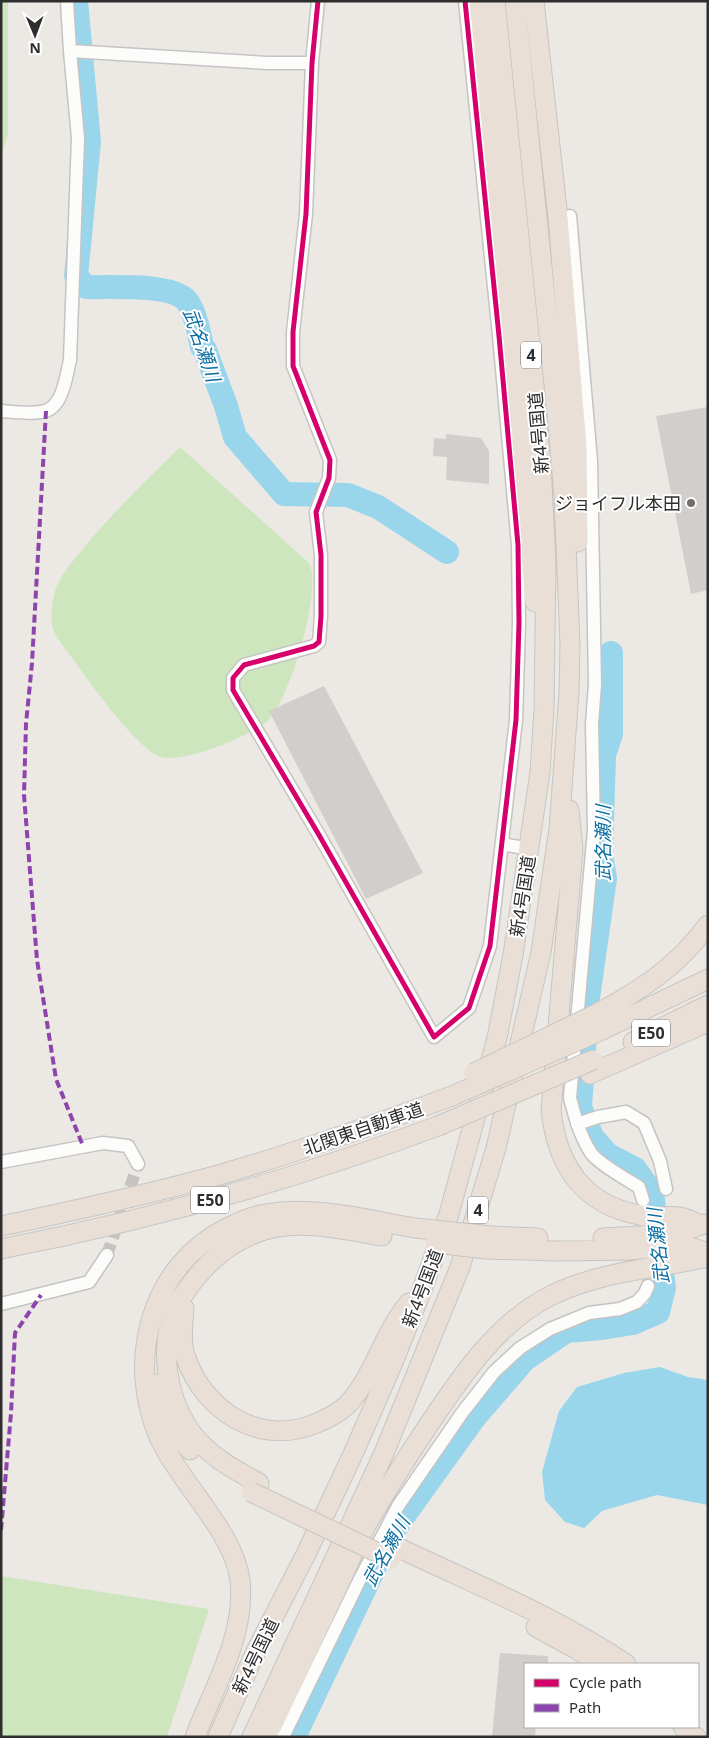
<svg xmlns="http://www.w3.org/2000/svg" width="709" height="1738" font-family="'Noto Sans','Noto Sans JP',sans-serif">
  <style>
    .green { fill: #cee6be }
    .water { fill: #99d6ec }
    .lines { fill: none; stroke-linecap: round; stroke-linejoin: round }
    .river { stroke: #99d6ec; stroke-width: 24 }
    .building { fill: #d1cecb }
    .minor-tunnel { stroke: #c6c3c0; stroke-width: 12; stroke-dasharray: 12 6; stroke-linecap: butt }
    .minor-casing { stroke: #c5c4c5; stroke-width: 15 }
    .highway-casing { stroke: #c6c5c4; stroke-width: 21 }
    .minor { stroke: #fcfcfb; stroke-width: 12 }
    .highway { stroke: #eadfd6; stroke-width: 19 }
    .highway-bridge-casing { stroke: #c6c5c4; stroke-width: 21; stroke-linecap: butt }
    .highway-bridge { stroke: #eadfd6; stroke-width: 19 }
    .quiet { stroke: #8e44ad; stroke-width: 4; stroke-dasharray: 8 4; stroke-linecap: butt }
    .cycleway-casing { stroke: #fff; stroke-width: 8 }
    .cycleway { stroke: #d6006c; stroke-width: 5 }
    .poi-dot { fill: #706f6e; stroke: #fff; stroke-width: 2 }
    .labels { text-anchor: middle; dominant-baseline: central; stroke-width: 4; stroke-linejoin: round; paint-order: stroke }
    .shield { fill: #fff; stroke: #6d6d6d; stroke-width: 1 }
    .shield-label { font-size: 16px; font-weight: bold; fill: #2e2e2e }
    .street-label { font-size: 18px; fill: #2e2e2e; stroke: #fff }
    .poi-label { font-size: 18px; fill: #2e2e2e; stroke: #fff; text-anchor: end }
    .water-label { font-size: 19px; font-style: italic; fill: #0d6fa3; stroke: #fff }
  </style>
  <rect width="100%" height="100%" fill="#ece8e4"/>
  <path class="green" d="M1,1H8V134L4,147L1,151Z
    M180,447L308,562C310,566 312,570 312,573C316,607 292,690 271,717C258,734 182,764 161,757C139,750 95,690 80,669C74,660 55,637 53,629C50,617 52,600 56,588C63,571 75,559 86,545C115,510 148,479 180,447Z
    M1,1576L209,1609L167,1737H1Z"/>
  <path class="water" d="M660,1367L688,1377L708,1380V1505L657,1495L602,1511L584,1528L565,1522L545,1500L542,1472L559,1411L577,1387L624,1373Z"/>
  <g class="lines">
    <path class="river" d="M76,1L89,142L76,276L86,287C109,288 169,283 186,300C194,308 200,336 202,347L205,350L226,406L235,437L284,494L348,495L378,507L447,552
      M294,1737L390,1535L474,1418L525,1359L566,1331L602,1328L633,1323L658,1312L664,1288L652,1193L635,1169L608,1155L592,1137L580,1107L587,1005L605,878L601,855L604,755L611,734V653"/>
  </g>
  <path class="building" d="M708,407V590L691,594L656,416Z
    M446,434L481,438L489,451V484L446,480L447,457L433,456L434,438L446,439Z
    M324,686L423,873L366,899L269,711Z
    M500,1653L548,1656V1664H525V1727H536L535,1737H492Z"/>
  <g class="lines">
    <path class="minor-tunnel" d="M643,1208L648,1286
      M107,1255L138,1164"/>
    <defs>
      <path id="minor" d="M318,1L312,63L306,214L293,332V366L330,460L329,478L316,512L321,555V616L319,642L314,646L244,665L233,678V690L319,835L434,1037L469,1008L490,946L516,720L519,623L518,545L499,336L465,1
        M70,51L267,63H312
        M570,216L591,461L595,684L592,724L594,830L570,1098C575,1117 580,1136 591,1153C599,1164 626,1179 639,1187L643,1200
        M1,411C14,412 28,414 41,412C63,410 66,376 70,360L78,138L70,51L67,1
        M502,844L530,849
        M577,1124L598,1117L626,1112L644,1123L660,1161L666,1189
        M1,1162L103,1143L128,1146L138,1164
        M1,1304L89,1282L107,1255
        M283,1737L360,1579L398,1506L462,1413L494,1372L520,1348L550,1329L589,1313L620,1309L637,1302L645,1293L648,1286"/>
      <path id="highway" d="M479,1L515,367L535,602
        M534,1L558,218L577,447L578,542
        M569,810L573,849L551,1111C558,1172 589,1210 652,1217C661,1218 670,1215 679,1217C686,1218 694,1222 700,1225
        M596,1014C641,990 677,967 708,925
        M602,1030L708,979
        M633,1042L708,1005
        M590,1074L708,1022
        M1,1226C73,1211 145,1195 215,1176C296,1153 374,1125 452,1096
        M491,1236L538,1238
        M603,1238L674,1234L704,1224
        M1,1249C150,1220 296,1179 438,1126
        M486,1249L558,1251L630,1250L684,1245L708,1253
        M184,1308C183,1324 180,1342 186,1358C204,1410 257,1445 312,1425C325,1420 338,1414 348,1404C374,1376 384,1332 409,1303
        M157,1384C161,1408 172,1432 190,1450
        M259,1483C233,1469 205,1454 188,1428C166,1394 159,1344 176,1307C178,1301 183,1296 186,1291C206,1262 231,1240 265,1230C303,1219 345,1230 382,1236
        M397,1547C474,1584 555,1616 626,1664
        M536,1627L578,1650L599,1664
        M683,1727L696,1737
        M195,1737C214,1687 246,1635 240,1580C234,1532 180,1483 159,1437C126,1361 150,1266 227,1228C239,1222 252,1216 266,1214C313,1205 368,1220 415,1228
        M218,1737L255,1653L306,1554L353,1454L392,1365L423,1287L449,1214L465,1155L497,1038L513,955L540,772L544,710L546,561L541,465L532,364L495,1
        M252,1737L384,1453L460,1267L496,1148L541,952L559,829L569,692L570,645L564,496L558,424L515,1
        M263,1737L272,1726C293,1682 314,1637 335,1592C346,1570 355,1546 367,1524C389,1485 413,1448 438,1411C468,1367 501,1321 550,1296C599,1271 656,1269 708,1257"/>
    </defs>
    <use href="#minor" class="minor-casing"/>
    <use href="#highway" class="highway-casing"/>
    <use href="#minor" class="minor"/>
    <use href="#highway" class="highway"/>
    <defs>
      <path id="highway-bridge" d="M474,1073L596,1014
        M452,1096L602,1030
        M438,1126L593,1060
        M415,1228L491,1236
        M435,1243L486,1249
        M251,1492L391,1559"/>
    </defs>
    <use href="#highway-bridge" class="highway-bridge-casing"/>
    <use href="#highway-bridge" class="highway-bridge"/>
    <path class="quiet" d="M46,411L32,663L26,724L24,795L37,960L56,1079L83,1146
      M1,1530L11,1413L15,1333L41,1295"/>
    <defs>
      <path id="cycleway" d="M318,1L312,63L306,214L293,332V366L330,460L329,478L316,512L321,555V616L319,642L314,646L244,665L233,678V690L319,835L434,1037L469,1008L490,946L516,720L519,623L518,545L499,336L465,1"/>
    </defs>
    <use href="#cycleway" class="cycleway-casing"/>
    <use href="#cycleway" class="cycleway"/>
  </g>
  <circle class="poi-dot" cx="691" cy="503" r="5"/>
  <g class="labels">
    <g class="shield">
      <rect x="521" y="341.5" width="20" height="27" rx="4"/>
      <rect x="632" y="1019.5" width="38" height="27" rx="4"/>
      <rect x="191" y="1186.5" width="38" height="27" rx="4"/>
      <rect x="468" y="1196.5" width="20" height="27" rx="4"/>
    </g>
    <g class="shield-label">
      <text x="531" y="355">4</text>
      <text x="651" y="1033">E50</text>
      <text x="210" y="1200">E50</text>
      <text x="478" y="1210">4</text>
    </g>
    <g class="street-label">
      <text transform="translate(538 433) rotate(-95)">新4号国道</text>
      <text transform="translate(522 896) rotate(-81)">新4号国道</text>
      <text transform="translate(363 1128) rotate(-19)">北関東自動車道</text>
      <text transform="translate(422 1288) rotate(-69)">新4号国道</text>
      <text transform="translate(255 1656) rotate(-64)">新4号国道</text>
    </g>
    <g class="poi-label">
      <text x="681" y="503">ジョイフル本田</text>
    </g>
    <g class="water-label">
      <text transform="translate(202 345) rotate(71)">武名瀬川</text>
      <text transform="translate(603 843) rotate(-90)">武名瀬川</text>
      <text transform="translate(658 1246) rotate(-96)">武名瀬川</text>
      <text transform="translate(386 1551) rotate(-61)">武名瀬川</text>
    </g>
  </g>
  <rect width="709" height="1738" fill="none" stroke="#2e2e2e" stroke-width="5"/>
  <rect x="524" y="1663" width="175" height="65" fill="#ffffff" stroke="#ababab"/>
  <rect x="534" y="1679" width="25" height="8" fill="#d6006c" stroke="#ababab"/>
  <text x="569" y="1688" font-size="15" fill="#2e2e2e">Cycle path</text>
  <rect x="534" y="1704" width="25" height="8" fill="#8e44ad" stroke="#ababab"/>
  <text x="569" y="1713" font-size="15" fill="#2e2e2e">Path</text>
  <g transform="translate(35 35) rotate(179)" stroke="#ffffff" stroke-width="4" paint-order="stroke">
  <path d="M0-4L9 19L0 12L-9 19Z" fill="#2e2e2e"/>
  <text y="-8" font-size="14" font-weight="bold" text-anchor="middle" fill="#2e2e2e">N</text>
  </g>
</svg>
